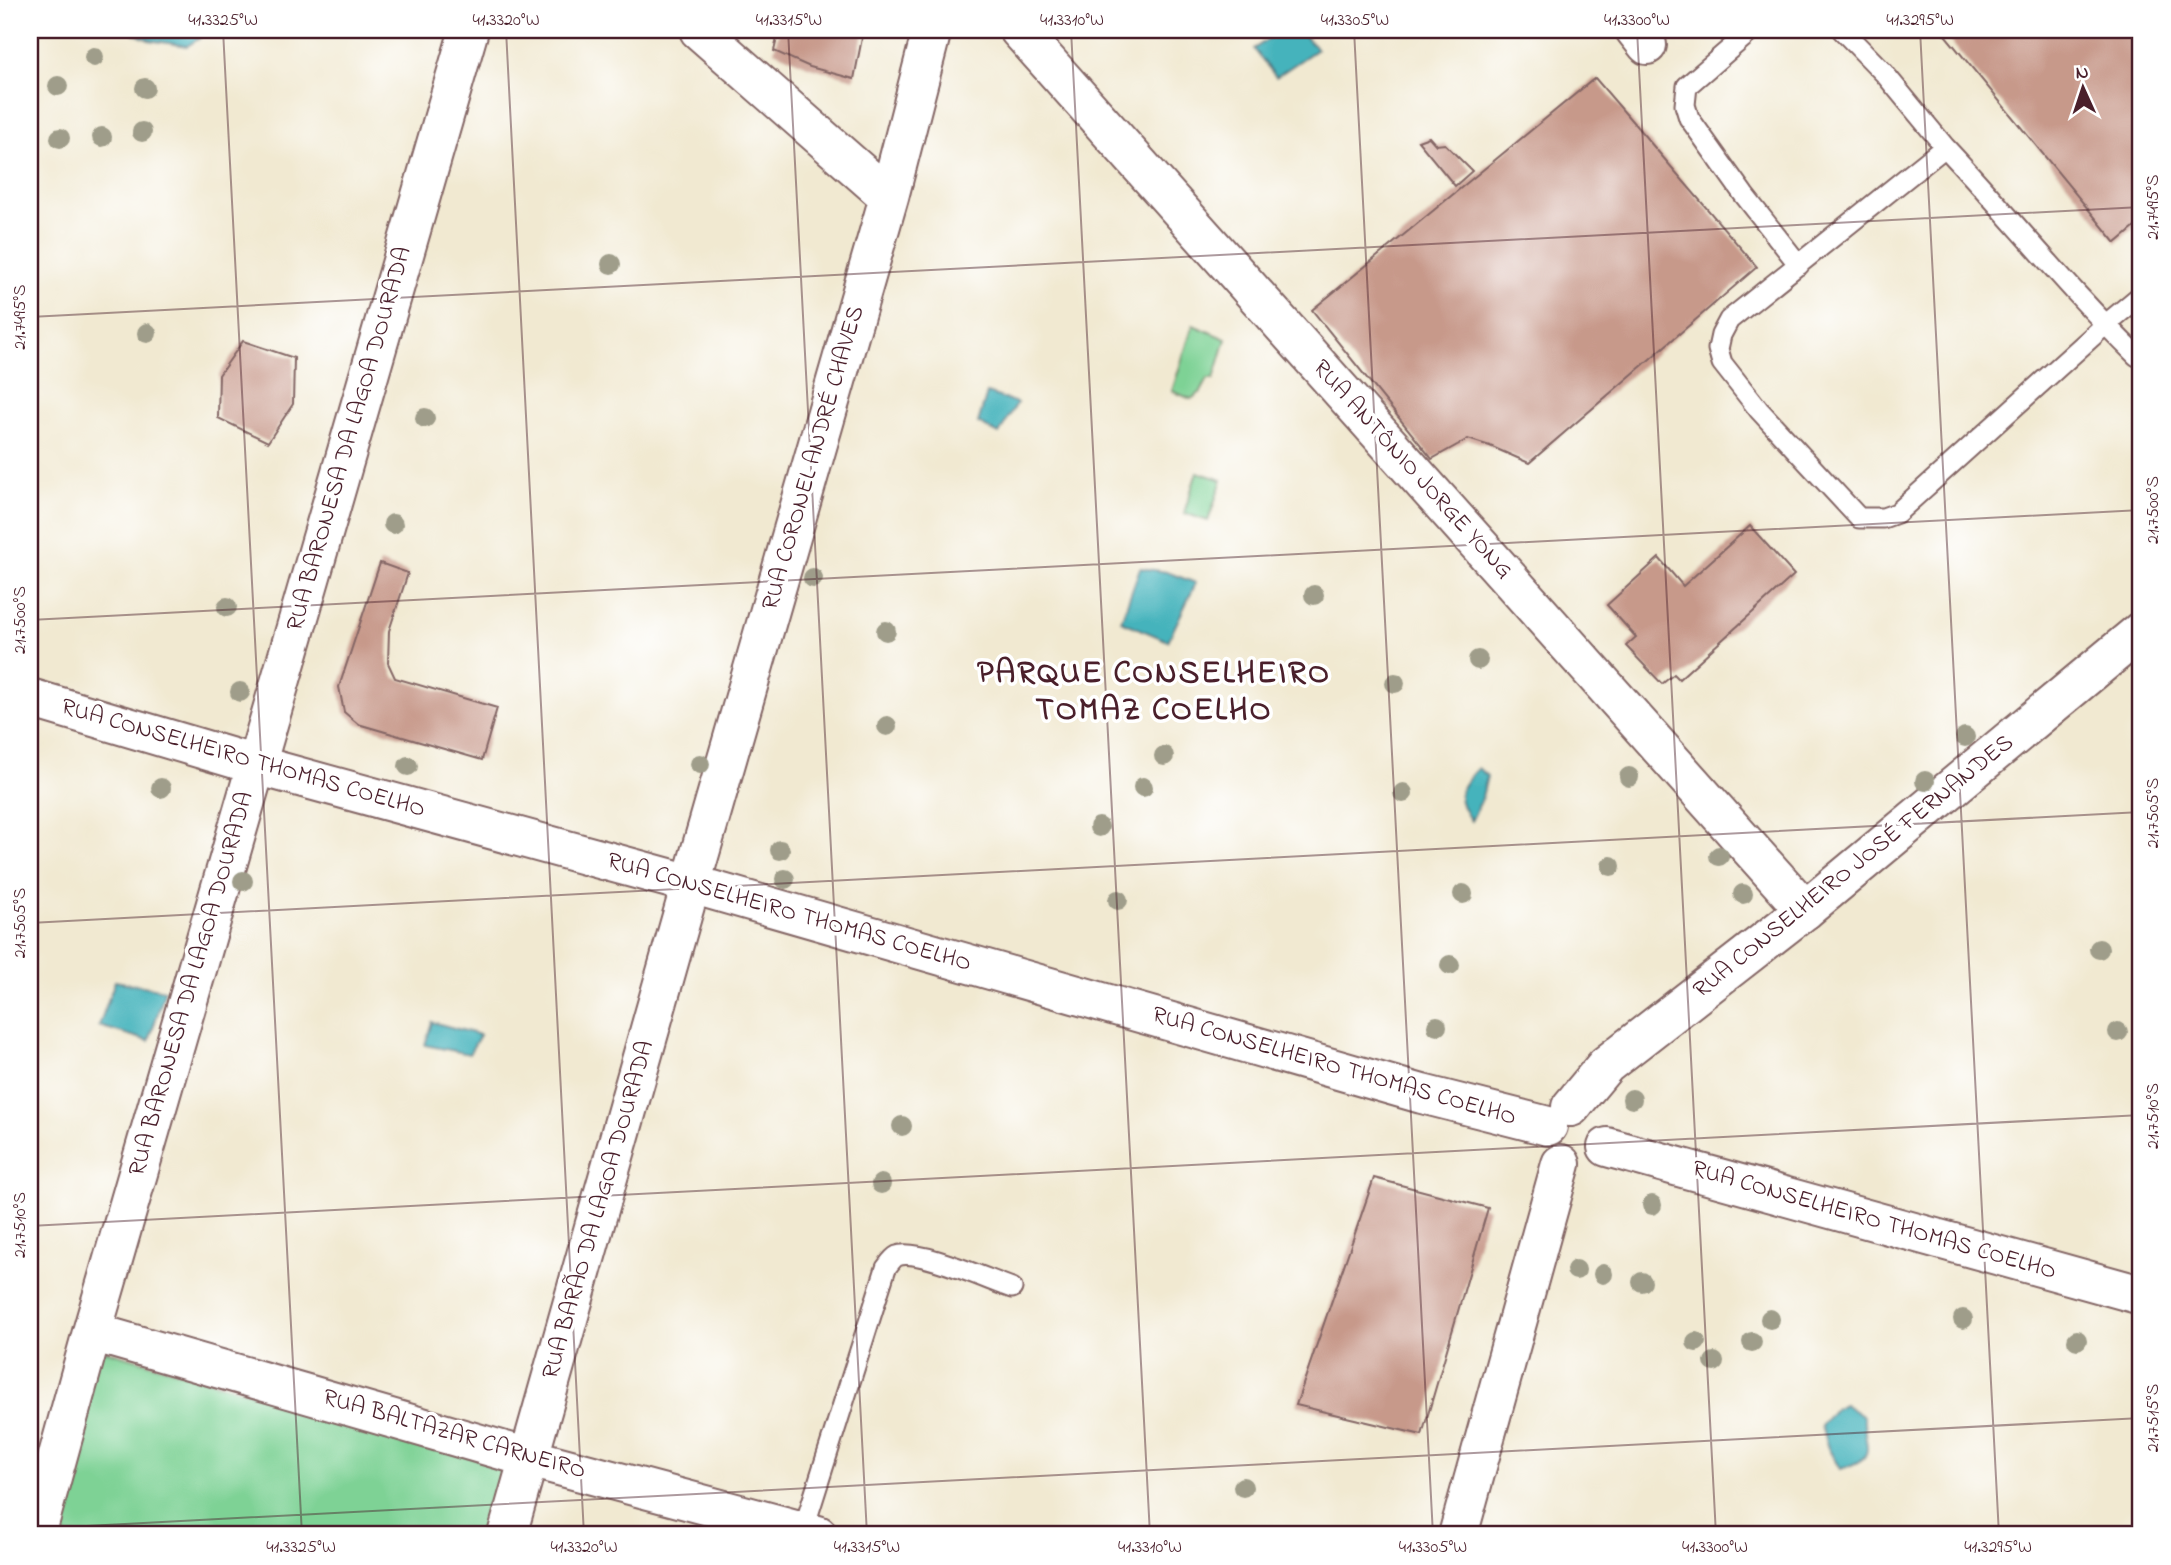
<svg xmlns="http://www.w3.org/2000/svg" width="2171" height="1565" font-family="'Indie Flower',sans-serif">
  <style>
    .green { fill: #7ed295; stroke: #647860; stroke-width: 2 }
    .water { fill: #44b3bc; stroke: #476974; stroke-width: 2 }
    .building { fill: #c7998a }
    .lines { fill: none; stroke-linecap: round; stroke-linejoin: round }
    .service-casing { stroke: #846665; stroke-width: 23 }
    .minor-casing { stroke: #846665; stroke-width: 42 }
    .secondary-casing { stroke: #846665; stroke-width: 42 }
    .service { stroke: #fff; stroke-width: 19 }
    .minor { stroke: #fff; stroke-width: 38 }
    .secondary { stroke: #fff; stroke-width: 38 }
    .tree { fill: #9f9d8a }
    .ticks { fill: none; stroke: #4a1f2b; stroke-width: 2; stroke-opacity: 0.45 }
    .labels { text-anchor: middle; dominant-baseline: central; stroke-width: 7; stroke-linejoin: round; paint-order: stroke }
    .street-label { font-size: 24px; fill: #4a1f2b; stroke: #fff }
    .district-label { font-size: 32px; font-weight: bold; letter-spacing: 2px; fill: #4a1f2b; stroke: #fff }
    .neatline { fill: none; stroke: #4a1f2b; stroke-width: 2.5 }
    .ticks-label { font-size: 18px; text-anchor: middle; fill: #4a1f2b }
  </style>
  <rect width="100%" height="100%" fill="#fff"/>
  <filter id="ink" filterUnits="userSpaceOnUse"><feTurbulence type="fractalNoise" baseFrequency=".0143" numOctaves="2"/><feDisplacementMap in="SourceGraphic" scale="14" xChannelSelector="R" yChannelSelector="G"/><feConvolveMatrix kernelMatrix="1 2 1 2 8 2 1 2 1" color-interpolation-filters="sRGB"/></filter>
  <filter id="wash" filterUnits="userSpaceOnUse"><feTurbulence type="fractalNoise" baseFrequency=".00686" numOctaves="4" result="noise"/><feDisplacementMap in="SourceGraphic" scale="28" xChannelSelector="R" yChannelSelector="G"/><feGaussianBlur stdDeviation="1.57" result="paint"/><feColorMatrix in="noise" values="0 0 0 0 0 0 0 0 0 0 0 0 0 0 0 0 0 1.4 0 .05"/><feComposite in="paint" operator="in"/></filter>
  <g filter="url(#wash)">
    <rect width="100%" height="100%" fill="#f1e9d1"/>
    <path class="green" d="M1193,325L1226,339L1214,379H1208L1201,392L1191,399L1172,391Z
      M1197,472L1222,480L1208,521L1184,513Z
      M98,1348L509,1468L490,1535H45Z"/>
    <path class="water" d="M132,30H203L200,38L187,46L149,40L133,33Z
      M1281,30H1299L1317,49L1276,77L1254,49Z
      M987,393L1017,403L999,434L978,423Z
      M1140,568L1167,572L1196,583L1168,641L1121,621Z
      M1478,768L1487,776L1481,801L1471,821C1454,797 1457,789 1478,768Z
      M115,981L165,990L149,1041L99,1026Z
      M432,1022L480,1035L469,1054L425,1045Z
      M1844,1404L1864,1417C1862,1447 1882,1456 1840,1469L1828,1448L1821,1426L1834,1409Z"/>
    <g id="blocks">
      <path class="building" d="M779,30H847L863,33L854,79L810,67L774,51Z
        M1941,30H2141V222L2116,243Z
        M1595,78L1757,267L1529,463L1490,446L1468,439L1432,459L1312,310Z
        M1429,137L1436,145L1445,144L1472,171L1455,186L1418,141Z
        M243,341L294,358L293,404L268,442L218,418L219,375Z
        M1750,526L1794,575L1679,679L1674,674L1662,684L1626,646L1636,637L1607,605L1659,558L1683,586Z
        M380,563L408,573L389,631L388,663L395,678L497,708L482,760L358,724L344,712L339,687Z
        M1374,1178L1488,1208L1422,1435L1296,1405Z"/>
    </g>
  </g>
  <g filter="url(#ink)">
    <use href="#blocks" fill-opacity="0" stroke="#846665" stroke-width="2"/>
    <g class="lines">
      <defs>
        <path id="service" d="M1752,30L1687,86L1685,105L1689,118L1744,195L1799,265
          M1842,30L1884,73L1945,147
          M2141,295L2105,325L1897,513L1883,518H1859L1759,410L1722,363L1718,349L1721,335L1729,320L1945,147C2010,216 2069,290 2137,356L2141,357
          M803,1531L886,1268C889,1264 893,1258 897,1256C918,1248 988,1280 1012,1288"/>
        <path id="minor" d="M699,30L889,197
          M1019,30L1805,910
          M1635,30L1647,45
          M92,1332L529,1458L818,1535
          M36,1535L92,1332L469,30
          M507,1535L691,884L889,197L932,30"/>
        <path id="secondary" d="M30,698L256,765L691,884L1422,1094L1548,1126
          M1571,1107L1606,1065L1805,910L2141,631
          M1607,1147L2141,1295
          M1458,1535L1561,1164"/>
      </defs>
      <use href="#service" class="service-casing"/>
      <use href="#minor" class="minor-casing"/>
      <use href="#secondary" class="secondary-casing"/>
      <use href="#service" class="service"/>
      <use href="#minor" class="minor"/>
      <use href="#secondary" class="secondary"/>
    </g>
    <g class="tree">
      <circle cx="94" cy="57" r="10"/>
      <circle cx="58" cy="86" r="10"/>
      <circle cx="145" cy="88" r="10"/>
      <circle cx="142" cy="132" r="10"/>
      <circle cx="102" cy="137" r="10"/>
      <circle cx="60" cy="138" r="10"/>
      <circle cx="611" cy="264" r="10"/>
      <circle cx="147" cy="333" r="10"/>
      <circle cx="425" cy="418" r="10"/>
      <circle cx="393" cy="524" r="10"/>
      <circle cx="813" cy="578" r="10"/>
      <circle cx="1314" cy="595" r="10"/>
      <circle cx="227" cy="607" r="10"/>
      <circle cx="886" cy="631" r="10"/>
      <circle cx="1478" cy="660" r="10"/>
      <circle cx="1395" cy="683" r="10"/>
      <circle cx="240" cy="692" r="10"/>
      <circle cx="887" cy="726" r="10"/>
      <circle cx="1965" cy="737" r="10"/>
      <circle cx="1164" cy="756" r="10"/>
      <circle cx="700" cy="764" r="10"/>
      <circle cx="408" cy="766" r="10"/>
      <circle cx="1629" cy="777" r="10"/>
      <circle cx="1925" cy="781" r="10"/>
      <circle cx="1143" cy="787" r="10"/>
      <circle cx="161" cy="788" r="10"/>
      <circle cx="1403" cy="793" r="10"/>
      <circle cx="1099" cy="827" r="10"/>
      <circle cx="780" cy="850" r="10"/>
      <circle cx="1719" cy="856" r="10"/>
      <circle cx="1611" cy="866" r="10"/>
      <circle cx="785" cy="879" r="10"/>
      <circle cx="243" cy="881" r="10"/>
      <circle cx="1463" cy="894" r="10"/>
      <circle cx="1743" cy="894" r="10"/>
      <circle cx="1118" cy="900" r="10"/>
      <circle cx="2099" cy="949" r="10"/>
      <circle cx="1450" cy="965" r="10"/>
      <circle cx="1437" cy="1026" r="10"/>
      <circle cx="2118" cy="1032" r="10"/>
      <circle cx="1632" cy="1099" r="10"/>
      <circle cx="902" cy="1126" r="10"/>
      <circle cx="881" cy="1184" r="10"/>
      <circle cx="1652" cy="1205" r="10"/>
      <circle cx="1576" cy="1270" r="10"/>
      <circle cx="1603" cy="1274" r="10"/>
      <circle cx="1642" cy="1282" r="10"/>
      <circle cx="1770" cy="1319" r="10"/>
      <circle cx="1963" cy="1319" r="10"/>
      <circle cx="2077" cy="1340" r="10"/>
      <circle cx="1696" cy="1342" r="10"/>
      <circle cx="1752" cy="1342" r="10"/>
      <circle cx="1714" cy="1362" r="10"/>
      <circle cx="1243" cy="1487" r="10"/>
    </g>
  </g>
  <path class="ticks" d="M223,30L302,1535M506,30L584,1535M788,30L867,1535M1071,30L1150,1535M1354,30L1433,1535M1637,30L1716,1535M1920,30L1999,1535M30,317L2141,207M30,620L2141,510M30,923L2141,812M30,1226L2141,1115M30,1529L2141,1418"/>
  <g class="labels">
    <g class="street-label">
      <text transform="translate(350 439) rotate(-74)">RUA BARONESA DA LAGOA DOURADA</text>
      <text transform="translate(814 458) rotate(-74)">RUA CORONEL ANDRÉ CHAVES</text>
      <text transform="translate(1412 470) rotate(48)">RUA ANTÔNIO JORGE YONG</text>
      <text transform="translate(243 759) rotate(16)">RUA CONSELHEIRO THOMAS COELHO</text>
      <text transform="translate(1854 867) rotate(-39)">RUA CONSELHEIRO JOSÉ FERNANDES</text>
      <text transform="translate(789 913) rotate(16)">RUA CONSELHEIRO THOMAS COELHO</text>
      <text transform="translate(192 984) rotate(-74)">RUA BARONESA DA LAGOA DOURADA</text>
      <text transform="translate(1334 1067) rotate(16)">RUA CONSELHEIRO THOMAS COELHO</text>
      <text transform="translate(599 1210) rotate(-74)">RUA BARÃO DA LAGOA DOURADA</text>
      <text transform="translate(1874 1221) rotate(16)">RUA CONSELHEIRO THOMAS COELHO</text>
      <text transform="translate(454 1435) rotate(16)">RUA BALTAZAR CARNEIRO</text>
    </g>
    <g class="district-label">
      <text x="1154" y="674">PARQUE CONSELHEIRO<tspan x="1154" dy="37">TOMAZ COELHO</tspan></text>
    </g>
  </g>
  <rect width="2171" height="1565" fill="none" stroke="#fff" stroke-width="77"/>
  <g transform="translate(2083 88) rotate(357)" stroke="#ffffff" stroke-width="5" paint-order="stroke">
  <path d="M0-5L12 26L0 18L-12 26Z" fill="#4a1f2b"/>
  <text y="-10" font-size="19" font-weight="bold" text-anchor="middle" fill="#4a1f2b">N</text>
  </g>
  <rect x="38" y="38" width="2094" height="1488" class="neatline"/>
  <g class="ticks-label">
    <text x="223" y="25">41.3325°W</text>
    <text x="506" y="25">41.3320°W</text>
    <text x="789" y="25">41.3315°W</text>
    <text x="1072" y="25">41.3310°W</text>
    <text x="1355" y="25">41.3305°W</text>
    <text x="1637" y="25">41.3300°W</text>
    <text x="1920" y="25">41.3295°W</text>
    <text transform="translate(2152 207) rotate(-90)" y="6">21.7495°S</text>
    <text transform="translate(19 317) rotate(-90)" y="6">21.7495°S</text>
    <text transform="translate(2152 510) rotate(-90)" y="6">21.7500°S</text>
    <text transform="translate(19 620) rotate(-90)" y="6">21.7500°S</text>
    <text transform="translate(2152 813) rotate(-90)" y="6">21.7505°S</text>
    <text transform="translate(19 923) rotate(-90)" y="6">21.7505°S</text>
    <text transform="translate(2152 1116) rotate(-90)" y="6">21.7510°S</text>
    <text transform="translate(19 1225) rotate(-90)" y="6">21.7510°S</text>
    <text transform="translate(2152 1418) rotate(-90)" y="6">21.7515°S</text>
    <text x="301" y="1552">41.3325°W</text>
    <text x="584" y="1552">41.3320°W</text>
    <text x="867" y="1552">41.3315°W</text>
    <text x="1150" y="1552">41.3310°W</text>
    <text x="1433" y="1552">41.3305°W</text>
    <text x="1715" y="1552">41.3300°W</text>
    <text x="1998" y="1552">41.3295°W</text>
  </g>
</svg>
